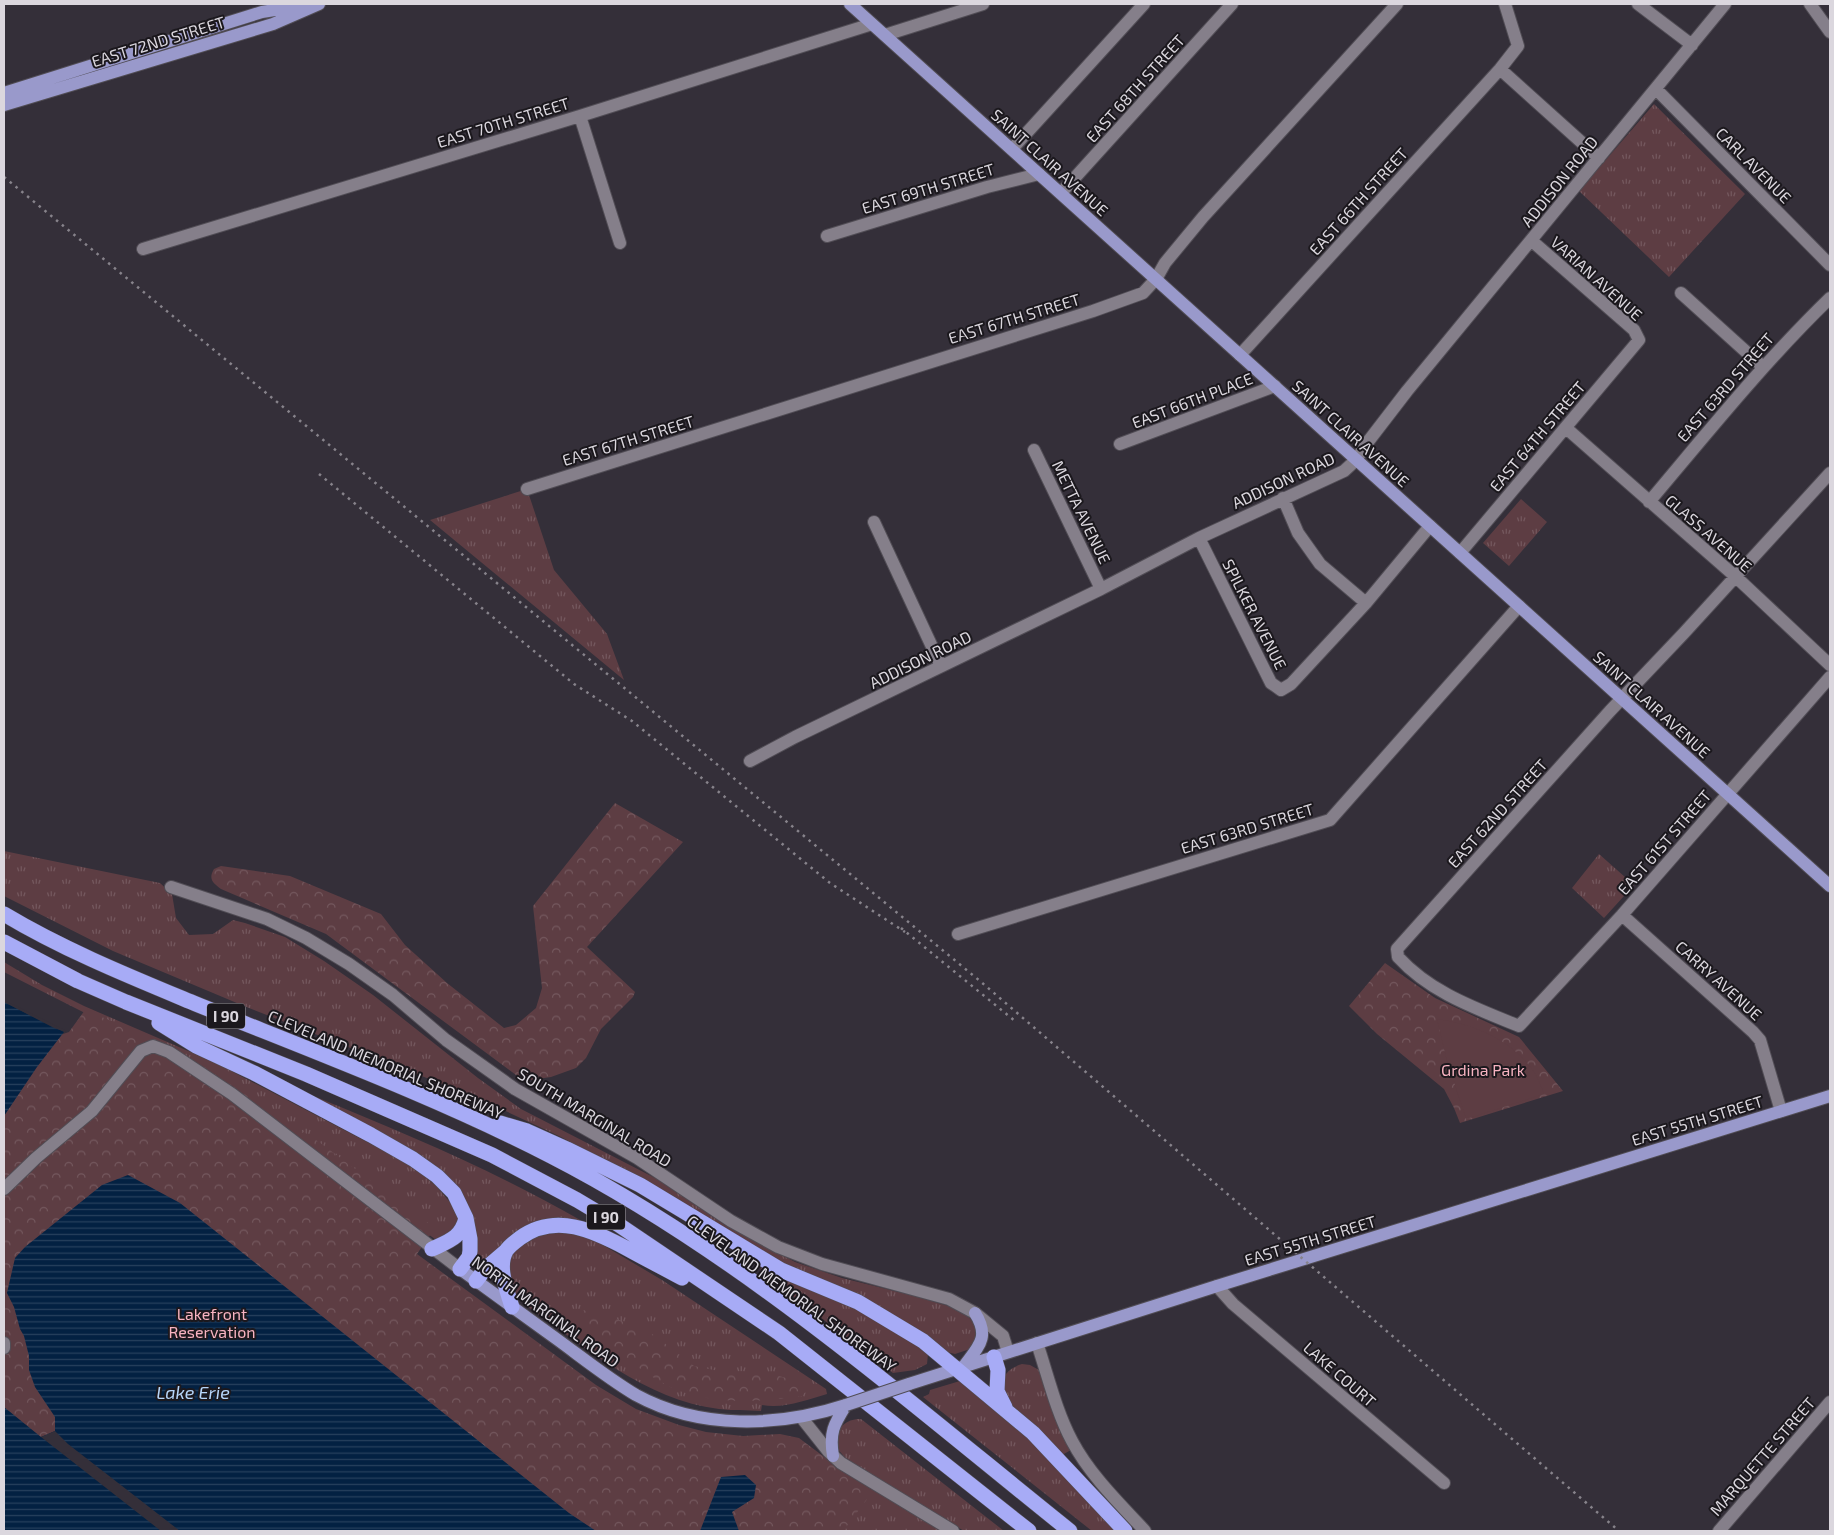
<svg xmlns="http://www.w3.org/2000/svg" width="1834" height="1535" font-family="'Exo 2',sans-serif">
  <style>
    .grass { fill: url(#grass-tufts) }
    .forest { fill: url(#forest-crowns) }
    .pitch { fill: #5d3d43 }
    .water { fill: url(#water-rules) }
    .pier { fill: #342f39 }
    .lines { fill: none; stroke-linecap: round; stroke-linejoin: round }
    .minor-casing { stroke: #514d55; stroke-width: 14 }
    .major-casing { stroke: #514d55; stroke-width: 14 }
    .highway-casing { stroke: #514d55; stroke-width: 16 }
    .minor { stroke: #857f8a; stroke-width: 12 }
    .major { stroke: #9999cb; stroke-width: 12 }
    .highway { stroke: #a7abf6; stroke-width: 15 }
    .rail { stroke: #87838b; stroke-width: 2.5; stroke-dasharray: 2.5 5; stroke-linecap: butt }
    .major-bridge-casing { stroke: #514d55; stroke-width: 14; stroke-linecap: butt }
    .major-bridge { stroke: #9999cb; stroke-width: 12 }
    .labels { text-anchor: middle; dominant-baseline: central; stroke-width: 4; stroke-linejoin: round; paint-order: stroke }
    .shield { fill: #1b181d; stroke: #a19ea4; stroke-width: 1 }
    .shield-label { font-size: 15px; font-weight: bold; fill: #dbd7de }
    .street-label { font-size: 16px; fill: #dbd7de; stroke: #1b181d }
    .park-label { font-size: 16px; fill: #f7b3c1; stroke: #1b181d }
    .water-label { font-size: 18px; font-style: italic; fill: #b6d5f9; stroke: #1b181d }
  </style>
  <defs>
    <pattern id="grass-tufts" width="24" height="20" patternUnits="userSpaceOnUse" patternTransform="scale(1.25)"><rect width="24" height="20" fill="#5d3d43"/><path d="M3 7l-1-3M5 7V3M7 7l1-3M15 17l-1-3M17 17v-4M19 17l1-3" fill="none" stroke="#74585e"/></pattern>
    <pattern id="forest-crowns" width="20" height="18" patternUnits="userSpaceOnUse" patternTransform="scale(1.25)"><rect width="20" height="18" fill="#5d3d43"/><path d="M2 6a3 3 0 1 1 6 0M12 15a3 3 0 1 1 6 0" fill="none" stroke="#74585e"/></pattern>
    <pattern id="water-rules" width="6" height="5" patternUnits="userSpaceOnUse" patternTransform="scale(1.25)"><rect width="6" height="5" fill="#032142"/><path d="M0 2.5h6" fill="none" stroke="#27405d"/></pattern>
  </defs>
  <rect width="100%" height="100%" fill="#342f39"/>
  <path class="grass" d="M1654,104L1745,194L1669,277L1579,191Z
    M527,489L554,570L607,634L624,680L430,520Z
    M1521,499L1547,522L1509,566L1483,543Z
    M4,851L160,883L172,894L176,918L189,935L213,934L233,920L245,923L285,937L324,961L373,995L478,1078L521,1109L655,1178L725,1225L795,1262L842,1278L911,1295L952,1307L967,1315L975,1324L978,1334L973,1348L955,1354L943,1351L788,1267L631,1174L561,1137L480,1099L244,1006L113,951L4,896Z
    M1599,854L1634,885L1604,918L1572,888Z
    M4,962L42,985L84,1006L216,1063L392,1155L421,1173L437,1187L460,1214L458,1228L441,1239H435L325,1162L83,1012L4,972Z
    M316,1097C407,1134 497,1172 582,1221L580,1223L552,1220L479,1270L473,1266L476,1256L456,1188L315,1100Z
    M560,1232L579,1234L591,1238L662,1280L826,1389L827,1394C806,1400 784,1409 762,1405L761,1411C747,1410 733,1411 719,1409C645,1400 587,1348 528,1307L513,1294L508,1275L512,1252L520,1245L543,1233Z
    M762,1265C819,1289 880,1313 928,1354L927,1364L915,1370L893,1373L760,1271Z
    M1022,1364L1030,1365L1039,1370L1061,1431L1071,1450L1062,1455C1043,1436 969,1381 1022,1364Z
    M960,1381L1019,1426L1118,1531H1092L923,1397L929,1394L930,1390Z
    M861,1419L1004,1531H964L846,1459C844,1456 840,1452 838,1449C831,1432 845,1418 861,1419Z
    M866,1485L941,1531H739Z"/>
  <path class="forest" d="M615,803L683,842L587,947L635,992L633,997L601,1029L586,1058L576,1068L551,1077L524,1081L326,934L221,889C213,883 208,879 214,869L221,866L290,876L381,914L405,945L447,983L504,1028L516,1025L536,1008L542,988L533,906Z
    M1385,963L1435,998L1519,1037L1563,1091L1460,1123L1454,1108L1444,1089L1377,1034L1349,1006Z
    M85,1010L157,1040L196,1062L319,1142L435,1228L417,1254L596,1385L636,1409L679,1425L706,1432L743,1436L780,1434L799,1438L839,1468L874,1490L843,1531H121L4,1439V1082L30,1045L69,1032Z
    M583,1310L617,1319L654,1335L694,1366L719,1371L765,1372L811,1385L802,1396C761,1402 717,1405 677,1390C658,1382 639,1368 622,1356C606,1345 590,1334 577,1320Z"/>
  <path class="pitch" d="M1437,1019C1472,1024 1510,1039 1532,1069C1537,1076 1541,1086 1544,1094L1466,1119L1446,1057Z"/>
  <path class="water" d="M4,1002L64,1032L37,1067L4,1116Z
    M128,1175L180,1203L569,1513L596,1531H4V1407L41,1437L55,1431V1417L35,1387L29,1370V1356L24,1336L20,1329L14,1307L7,1293L15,1258L25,1247L102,1185Z
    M745,1475L756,1485L754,1498L732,1512L739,1531H700L721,1477Z"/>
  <path class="pier" d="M4,1000L65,1030L66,1032L54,1028L4,1002Z
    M55,1431L68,1444L180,1531H161L41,1437Z"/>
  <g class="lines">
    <defs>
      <path id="minor" d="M1638,4L1692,45
        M1810,4L1830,32
        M885,35L983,4
        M1500,69L1599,158
        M1656,89L1830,265
        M580,116L620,243
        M1012,149L1144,4
        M1061,193L1232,4
        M827,236L987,187L1039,174
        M143,249L580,116L872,24
        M1681,293L1763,367
        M1240,355L1500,69L1518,46L1505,4
        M1566,428L1736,577L1830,665
        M1120,444L1275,386
        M1034,450L1101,589
        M1830,473L1684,633L1610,711L1397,949L1398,957C1431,993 1475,1008 1519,1026L1622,915L1830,677
        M527,489L1093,311L1143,293L1156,279L1165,263L1203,217L1397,4
        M1283,498L1298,533L1320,564L1366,603
        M1649,502C1708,432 1765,361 1830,298
        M874,522L941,666
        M1199,538L1264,669L1271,683L1281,690L1291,684L1366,603L1430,526
        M1460,553L1639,340L1634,330L1532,241
        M750,761L795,737L1101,589L1199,538L1344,471L1356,460L1367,443L1407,391L1725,4
        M171,887L267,919L306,938L349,964L393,995L446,1040L515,1089L637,1158L731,1221L778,1247L822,1264L949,1299L975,1313L1003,1336L1008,1352
        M1622,915L1753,1032L1760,1040L1781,1111
        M958,934L1330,820L1519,606
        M4,1189L36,1158L92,1111L141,1051L153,1046L169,1052L232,1094L460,1269
        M1217,1286L1233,1304L1444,1483
        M4,1343V1348
        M1037,1343C1048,1376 1056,1411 1072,1441C1090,1475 1119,1503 1145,1531
        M801,1417L828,1451L841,1463L953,1531
        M1719,1531L1830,1402"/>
      <path id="major" d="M850,4L1830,886
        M4,93L262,12L306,5
        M4,105L273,24L319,4
        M460,1269C493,1293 526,1317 558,1340C584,1359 609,1379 636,1395C700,1430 779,1427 846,1405
        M964,1366C979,1346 990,1337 975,1313
        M909,1384L1217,1286L1830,1096
        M833,1456C829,1433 834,1424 846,1405"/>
      <path id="highway" d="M4,914C64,950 131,977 196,1004C315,1052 436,1097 551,1156C740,1253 905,1399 1070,1531
        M4,942L78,981L126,1002L306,1074L492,1155L577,1200L619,1225L779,1333L1029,1531
        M159,1023L196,1046L254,1073L371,1135L413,1159L437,1176L454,1193L466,1218L470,1239V1251L469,1257L460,1269
        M500,1123L527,1131L567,1149L640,1185L781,1270L858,1302L923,1341L1033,1433L1125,1531
        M432,1249C449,1241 461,1238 466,1218
        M476,1281L485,1269L506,1251
        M512,1307C507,1290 497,1267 506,1251C509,1246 516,1241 520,1238C556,1212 594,1231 628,1249C646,1259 664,1268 682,1278
        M994,1357L998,1370L997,1391L1005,1407"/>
    </defs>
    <use href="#minor" class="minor-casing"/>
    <use href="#major" class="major-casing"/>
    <use href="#highway" class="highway-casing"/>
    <use href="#minor" class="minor"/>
    <use href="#major" class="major"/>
    <use href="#highway" class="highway"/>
    <path class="rail" d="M4,177L980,981L1619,1531
      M319,474L574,684L632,721L830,883L905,932
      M901,928L1015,1021"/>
    <defs>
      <path id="major-bridge" d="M846,1405L909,1384"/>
    </defs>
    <use href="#major-bridge" class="major-bridge-casing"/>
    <use href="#major-bridge" class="major-bridge"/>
  </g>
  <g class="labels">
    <g class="shield">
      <rect x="207" y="1003.5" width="38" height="25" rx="4"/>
      <rect x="587" y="1204.5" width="38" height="25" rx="4"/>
    </g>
    <g class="shield-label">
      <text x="226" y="1016">I 90</text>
      <text x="606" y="1217">I 90</text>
    </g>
    <g class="street-label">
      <text transform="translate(158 41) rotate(-17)">EAST 72ND STREET</text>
      <text transform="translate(1135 88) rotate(-48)">EAST 68TH STREET</text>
      <text transform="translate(503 122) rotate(-17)">EAST 70TH STREET</text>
      <text transform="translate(1050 162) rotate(42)">SAINT CLAIR AVENUE</text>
      <text transform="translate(1754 165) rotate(45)">CARL AVENUE</text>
      <text transform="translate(1559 181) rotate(-51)">ADDISON ROAD</text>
      <text transform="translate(928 188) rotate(-17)">EAST 69TH STREET</text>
      <text transform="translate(1358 201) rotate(-48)">EAST 66TH STREET</text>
      <text transform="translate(1597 278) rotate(42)">VARIAN AVENUE</text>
      <text transform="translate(1014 318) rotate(-17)">EAST 67TH STREET</text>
      <text transform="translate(1725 387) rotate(-49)">EAST 63RD STREET</text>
      <text transform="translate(1192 400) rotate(-21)">EAST 66TH PLACE</text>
      <text transform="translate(1351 433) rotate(42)">SAINT CLAIR AVENUE</text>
      <text transform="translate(1537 436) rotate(-50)">EAST 64TH STREET</text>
      <text transform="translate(628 440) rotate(-17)">EAST 67TH STREET</text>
      <text transform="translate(1283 480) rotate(-25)">ADDISON ROAD</text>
      <text transform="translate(1082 512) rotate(64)">METTA AVENUE</text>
      <text transform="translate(1709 533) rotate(41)">GLASS AVENUE</text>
      <text transform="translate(1255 614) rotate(63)">SPILKER AVENUE</text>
      <text transform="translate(920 659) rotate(-26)">ADDISON ROAD</text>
      <text transform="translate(1652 704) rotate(42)">SAINT CLAIR AVENUE</text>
      <text transform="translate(1497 813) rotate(-48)">EAST 62ND STREET</text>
      <text transform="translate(1247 828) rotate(-17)">EAST 63RD STREET</text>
      <text transform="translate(1664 842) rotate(-49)">EAST 61ST STREET</text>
      <text transform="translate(1719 980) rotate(42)">CARRY AVENUE</text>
      <text transform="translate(386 1064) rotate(23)">CLEVELAND MEMORIAL SHOREWAY</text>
      <text transform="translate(595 1117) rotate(31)">SOUTH MARGINAL ROAD</text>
      <text transform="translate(1697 1120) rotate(-17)">EAST 55TH STREET</text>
      <text transform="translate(1310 1240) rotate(-17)">EAST 55TH STREET</text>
      <text transform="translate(792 1293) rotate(36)">CLEVELAND MEMORIAL SHOREWAY</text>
      <text transform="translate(546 1311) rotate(36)">NORTH MARGINAL ROAD</text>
      <text transform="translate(1340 1374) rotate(41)">LAKE COURT</text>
      <text transform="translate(1762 1456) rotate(-49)">MARQUETTE STREET</text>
    </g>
    <g class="park-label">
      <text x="1483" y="1069">Grdina Park</text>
      <text x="212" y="1313">Lakefront<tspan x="212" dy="18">Reservation</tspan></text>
    </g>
    <g class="water-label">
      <text x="193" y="1392">Lake Erie</text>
    </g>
  </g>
  <rect width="1834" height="1535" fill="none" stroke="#dbd7de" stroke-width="10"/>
</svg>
